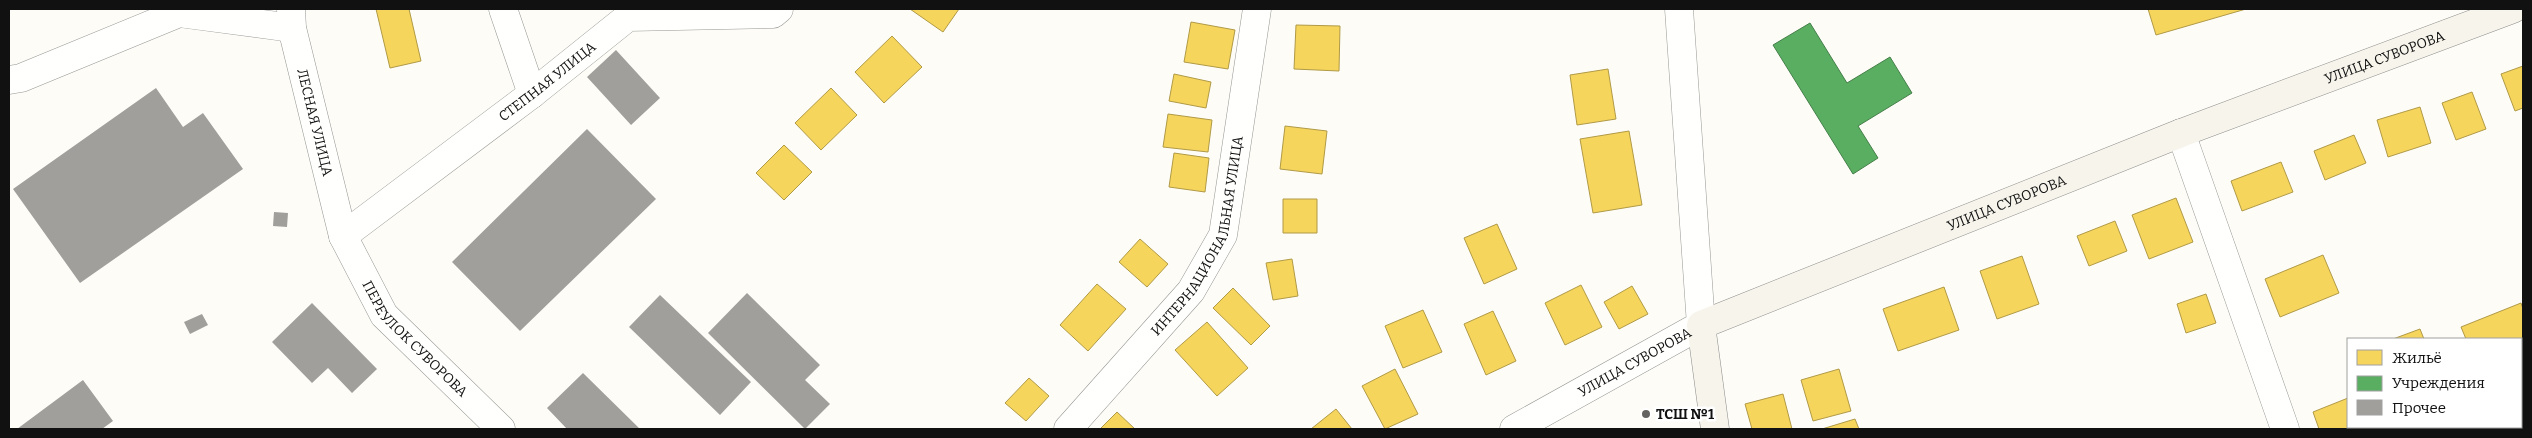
<svg xmlns="http://www.w3.org/2000/svg" width="2532" height="438" font-family="Bitter,serif">
  <style>
    .homes { fill: #f6d55c; stroke: #b19a46 }
    .public { fill: #5aae61; stroke: #447f49 }
    .building { fill: #a19f9c }
    .lines { fill: none; stroke-linecap: round; stroke-linejoin: round }
    .street-casing { stroke: #979795; stroke-width: 29 }
    .secondary-casing { stroke: #8e8d8b; stroke-width: 29 }
    .street { stroke: #fffffe; stroke-width: 28 }
    .secondary { stroke: #f6f4eb; stroke-width: 28 }
    .poi-dot { fill: #646362; stroke: #fff; stroke-width: 2 }
    .labels { text-anchor: middle; dominant-baseline: central; stroke-width: 5; stroke-linejoin: round; paint-order: stroke }
    .street-label { font-size: 14px; fill: #111; stroke: #fff }
    .poi-label { font-size: 14px; font-weight: bold; fill: #111; stroke: #fff; text-anchor: start }
  </style>
  <rect width="100%" height="100%" fill="#fdfcf7"/>
  <path class="homes" d="M376,9H409L421,61L390,68Z
    M910,9H959L943,32Z
    M2148,9H2246L2156,35Z
    M1191,22L1235,30L1228,69L1184,62Z
    M1296,25L1340,26L1339,71L1294,69Z
    M892,36L922,67L884,103L855,72Z
    M2523,66V108L2515,111L2501,74Z
    M1608,69L1616,119L1577,125L1570,75Z
    M1174,74L1211,82L1206,108L1169,101Z
    M831,88L857,115L821,150L795,123Z
    M2472,92L2486,129L2456,140L2442,103Z
    M2420,107L2431,143L2388,157L2377,120Z
    M1168,114L1212,120L1208,152L1163,147Z
    M1285,126L1327,131L1322,174L1280,169Z
    M1629,131L1642,205L1593,213L1580,139Z
    M2354,135L2366,163L2325,180L2314,151Z
    M784,145L812,172L784,200L756,173Z
    M1174,153L1209,158L1205,192L1169,187Z
    M2281,162L2293,192L2242,211L2231,181Z
    M2176,198L2193,242L2149,259L2132,215Z
    M1283,199H1317V233H1283Z
    M2115,221L2127,251L2089,266L2077,236Z
    M1497,224L1517,269L1484,284L1464,238Z
    M1140,239L1168,264L1147,287L1119,262Z
    M2323,255L2339,293L2280,317L2265,279Z
    M2022,256L2039,304L1997,319L1980,271Z
    M1292,259L1298,296L1273,300L1266,263Z
    M1097,284L1126,309L1088,351L1060,325Z
    M1581,285L1602,327L1565,345L1545,303Z
    M1632,286L1648,314L1619,329L1604,302Z
    M1944,287L1959,330L1898,351L1883,309Z
    M1233,288L1270,326L1251,345L1213,308Z
    M2206,294L2216,323L2186,333L2177,304Z
    M2521,303L2523,309V370L2521,371V339H2466L2461,327Z
    M1423,310L1442,352L1403,368L1385,326Z
    M1493,311L1516,361L1486,375L1464,324Z
    M1207,322L1248,368L1217,396L1175,350Z
    M2420,329L2424,339H2393Z
    M1395,369L1418,414L1385,429L1362,386Z
    M1839,369L1851,411L1813,421L1801,380Z
    M1029,378L1049,396L1026,421L1005,403Z
    M1783,394L1792,429H1752L1745,404Z
    M2348,398V427H2360L2361,429H2319L2313,412Z
    M1336,409L1352,429H1311Z
    M1117,412L1135,429H1100Z
    M1855,419L1859,429H1822Z"/>
  <path class="public" d="M1810,23L1847,83L1890,57L1912,93L1858,126L1878,158L1853,174L1773,45Z"/>
  <path class="building" d="M616,50L660,98L631,125L587,77Z
    M156,88L183,127L203,113L243,169L80,283L13,189Z
    M587,129L656,199L520,331L452,262Z
    M274,212L288,213L287,227L273,226Z
    M747,293L820,365L805,380L830,404L805,429L708,333Z
    M660,295L751,382L720,415L629,327Z
    M312,303L377,369L352,393L328,368L312,383L272,342Z
    M202,314L208,325L190,334L184,322Z
    M583,373L640,429H567L547,408Z
    M83,380L113,421L102,429H17Z"/>
  <g class="lines">
    <defs>
      <g id="street">
        <path id="s1" d="M291,9L292,28L343,236L384,315L501,429"/>
        <path d="M503,9L532,94"/>
        <path d="M9,80L21,78L179,13L292,28"/>
        <path d="M2181,133L2285,429"/>
        <path id="s2" d="M343,236L532,94L628,17L773,14L779,9"/>
        <path id="s3" d="M1068,429L1191,291L1223,235L1257,9"/>
        <path id="s4" d="M1514,429L1701,325L1679,9"/>
        <path d="M2513,429L2519,427"/>
      </g>
      <g id="secondary">
        <path id="s5" d="M1715,429L1701,325L2181,133L2513,9"/>
      </g>
    </defs>
    <use href="#street" class="street-casing"/>
    <use href="#secondary" class="secondary-casing"/>
    <use href="#street" class="street"/>
    <use href="#secondary" class="secondary"/>
  </g>
  <circle class="poi-dot" cx="1646" cy="414" r="5"/>
  <g class="labels">
    <g class="street-label">
      <text stroke="none"><textPath href="#s5" startOffset="839">УЛИЦА СУВОРОВА</textPath></text>
      <text stroke="none"><textPath href="#s2" startOffset="256">СТЕПНАЯ УЛИЦА</textPath></text>
      <text stroke="none"><textPath href="#s1" startOffset="116">ЛЕСНАЯ УЛИЦА</textPath></text>
      <text stroke="none"><textPath href="#s5" startOffset="434">УЛИЦА СУВОРОВА</textPath></text>
      <text stroke="none"><textPath href="#s3" startOffset="239">ИНТЕРНАЦИОНАЛЬНАЯ УЛИЦА</textPath></text>
      <text stroke="none"><textPath href="#s1" startOffset="360">ПЕРЕУЛОК СУВОРОВА</textPath></text>
      <text stroke="none"><textPath href="#s4" startOffset="138">УЛИЦА СУВОРОВА</textPath></text>
    </g>
    <g class="poi-label">
      <text x="1656" y="414">ТСШ №1</text>
    </g>
  </g>
  <rect width="2532" height="438" fill="none" stroke="#111111" stroke-width="20"/>
  <rect x="2347" y="338" width="175" height="90" fill="#ffffff" stroke="#a0a0a0"/>
  <rect x="2357" y="350" width="25" height="15" fill="#f6d55c" stroke="#a0a0a0"/>
  <text x="2392" y="363" font-size="15" fill="#111111">Жильё</text>
  <rect x="2357" y="376" width="25" height="15" fill="#5aae61" stroke="#a0a0a0"/>
  <text x="2392" y="388" font-size="15" fill="#111111">Учреждения</text>
  <rect x="2357" y="400" width="25" height="15" fill="#a19f9c" stroke="#a0a0a0"/>
  <text x="2392" y="413" font-size="15" fill="#111111">Прочее</text>
</svg>
